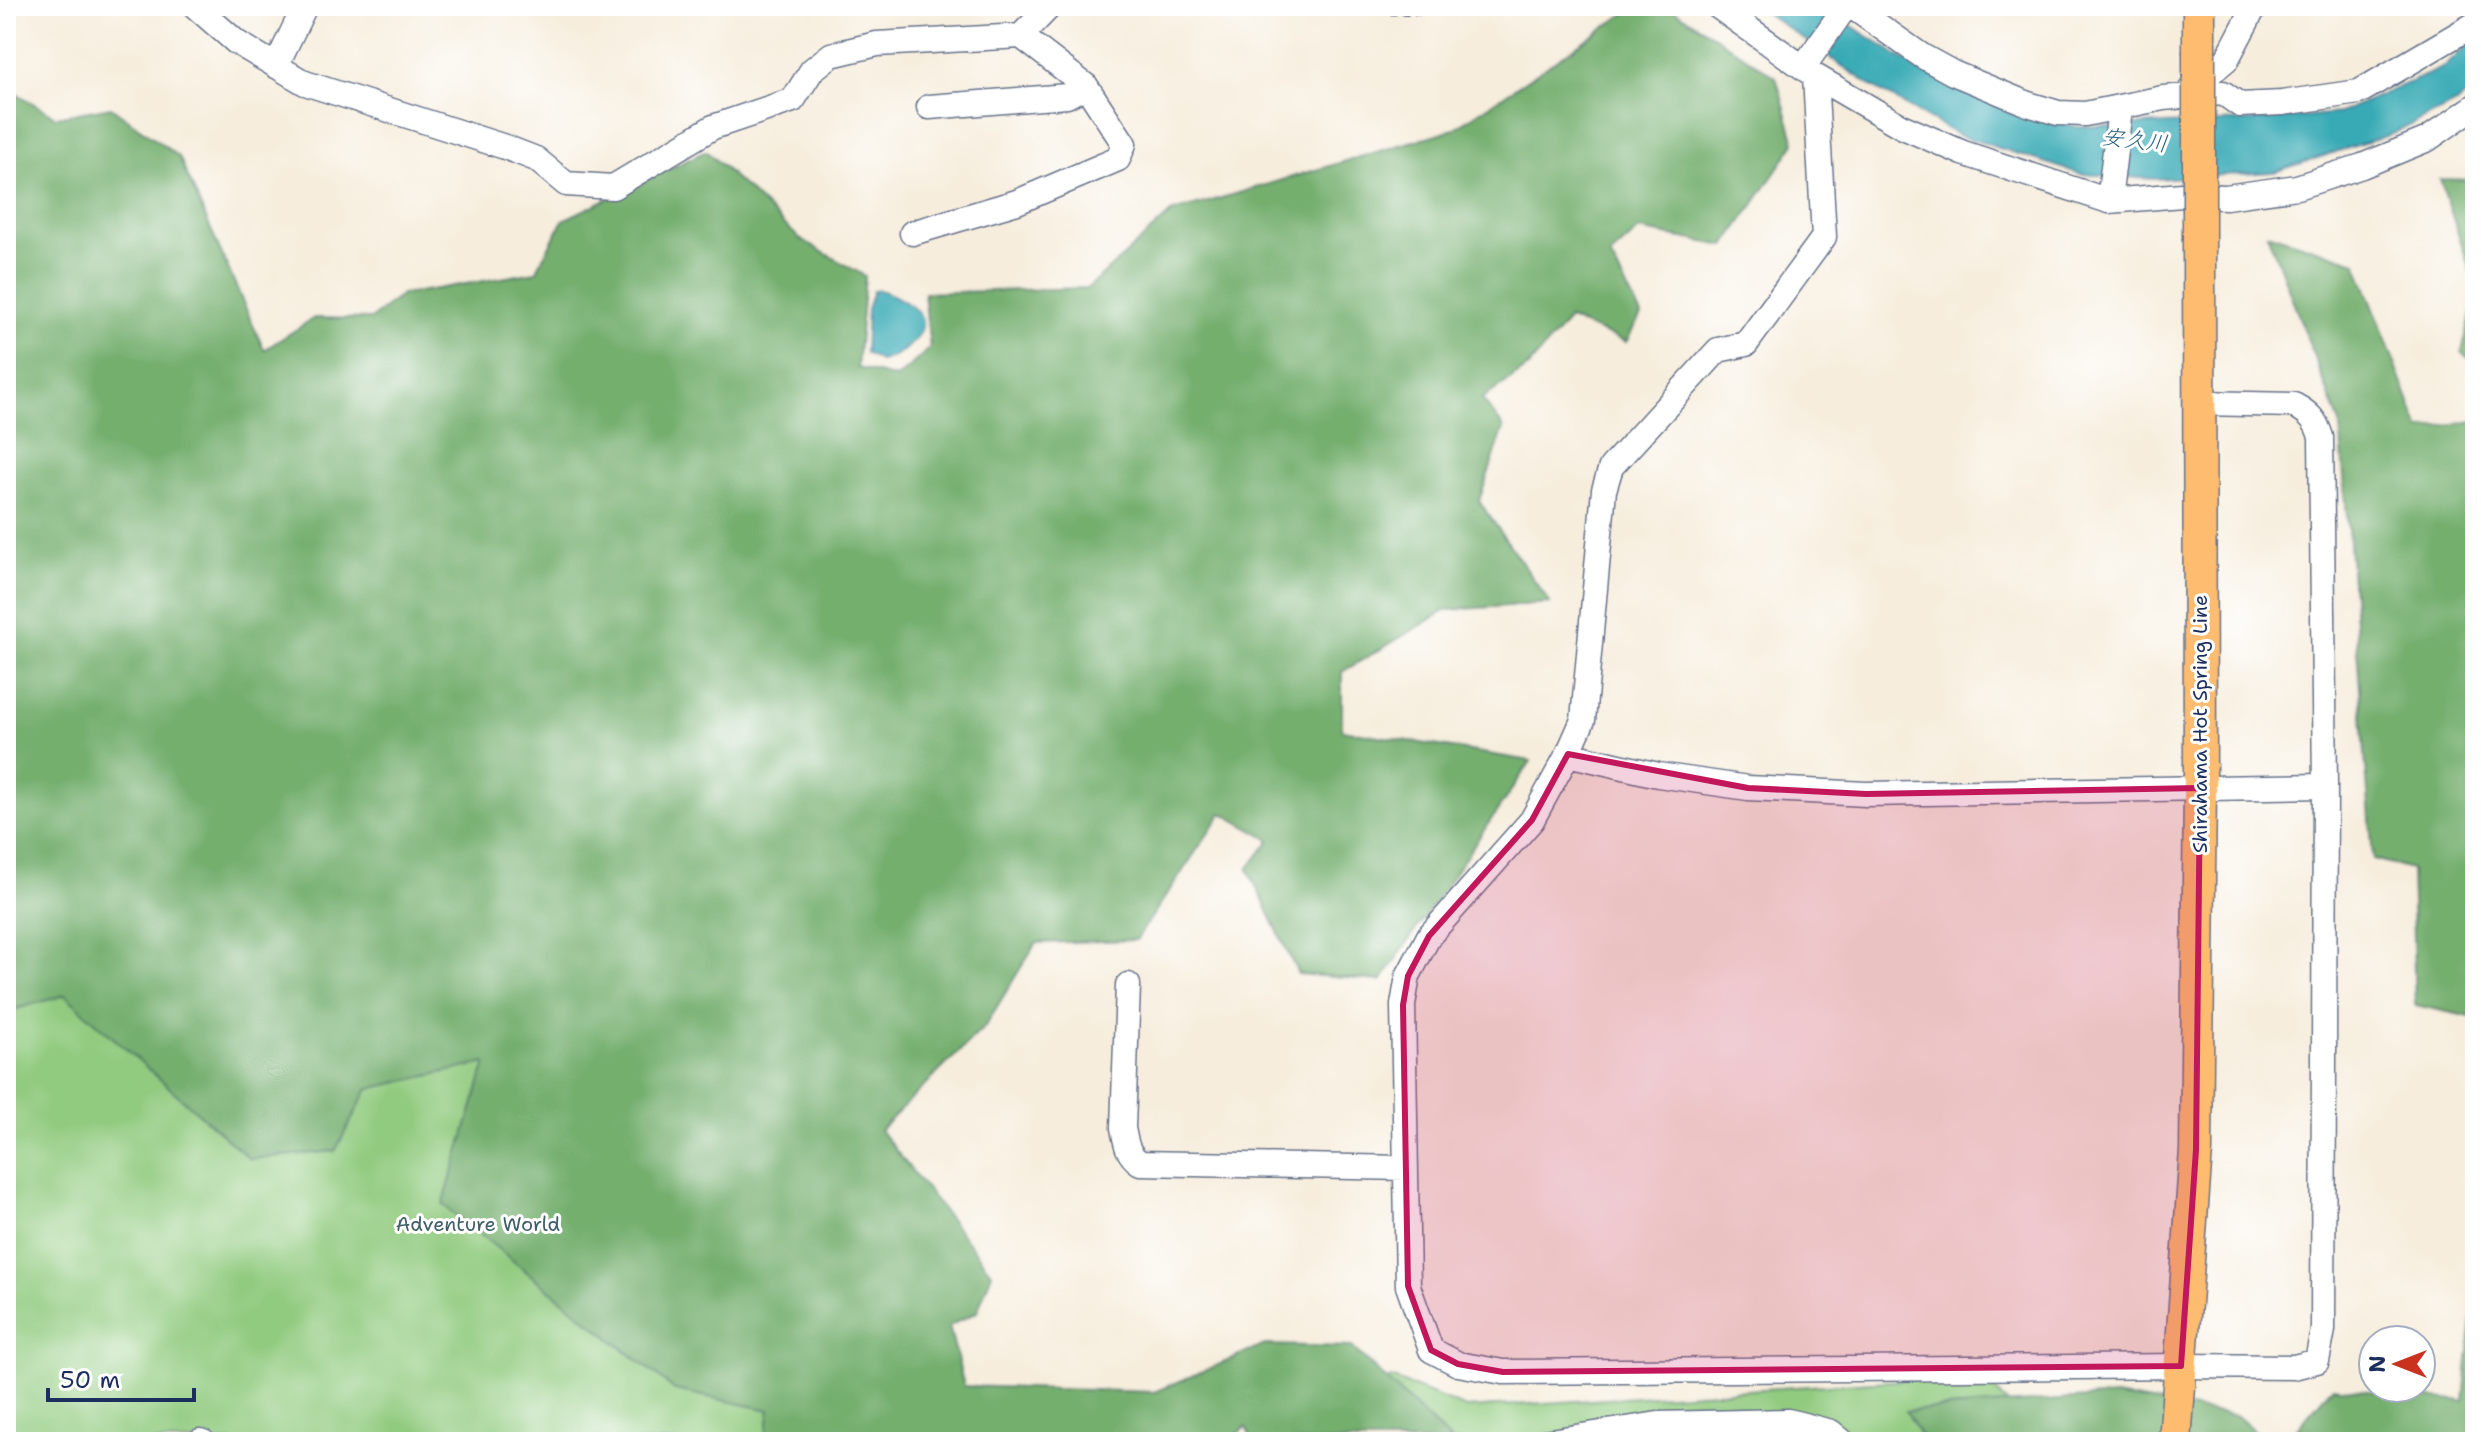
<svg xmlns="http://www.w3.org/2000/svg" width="2481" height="1448" font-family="'Shantell Sans','Klee One',sans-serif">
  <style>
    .green { fill: #91cb7f; stroke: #567d6e; stroke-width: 2 }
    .forest { fill: #74af6e; stroke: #486f66; stroke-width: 2 }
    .water { fill: #39aab5; stroke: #2a6c8a; stroke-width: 2 }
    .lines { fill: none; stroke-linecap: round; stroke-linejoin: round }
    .minor-casing { stroke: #68728a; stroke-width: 27 }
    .major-casing { stroke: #68728a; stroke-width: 35 }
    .path { stroke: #68728a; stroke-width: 4; stroke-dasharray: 6 6; stroke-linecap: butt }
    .minor { stroke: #fff; stroke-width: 24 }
    .major { stroke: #febc70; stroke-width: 32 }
    .major-bridge-casing { stroke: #68728a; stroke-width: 35; stroke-linecap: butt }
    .major-bridge { stroke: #febc70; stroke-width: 32 }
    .marked { fill: #c2185b; fill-opacity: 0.2; stroke: #c2185b; stroke-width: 6; stroke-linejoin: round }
    .labels { text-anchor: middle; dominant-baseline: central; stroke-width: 6; stroke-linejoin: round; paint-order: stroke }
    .street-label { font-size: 20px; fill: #1b2f5e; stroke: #fff }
    .park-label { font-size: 20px; fill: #3e5e68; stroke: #fff }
    .water-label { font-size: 22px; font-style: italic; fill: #276081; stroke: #fff }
  </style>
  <rect width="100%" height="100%" fill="#fff"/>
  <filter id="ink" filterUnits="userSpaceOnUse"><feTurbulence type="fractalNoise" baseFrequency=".0125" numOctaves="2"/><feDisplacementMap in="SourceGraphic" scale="16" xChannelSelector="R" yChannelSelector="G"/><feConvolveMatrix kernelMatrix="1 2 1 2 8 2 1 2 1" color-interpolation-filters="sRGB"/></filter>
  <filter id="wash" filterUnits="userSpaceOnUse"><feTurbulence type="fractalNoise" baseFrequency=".006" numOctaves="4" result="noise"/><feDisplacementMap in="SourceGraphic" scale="32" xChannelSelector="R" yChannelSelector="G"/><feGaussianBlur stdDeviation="1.8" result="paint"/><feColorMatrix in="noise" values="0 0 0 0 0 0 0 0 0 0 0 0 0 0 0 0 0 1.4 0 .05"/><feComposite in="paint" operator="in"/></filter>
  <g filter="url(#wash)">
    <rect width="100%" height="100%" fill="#f6eddc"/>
    <path class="green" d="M538,970L892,1442H6V975Z
      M1983,1375L2039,1442H1248L1391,1378L1466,1408Z"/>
    <path class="forest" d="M1636,6H1668L1776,77L1795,143L1725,246L1639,230L1610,256L1641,315L1626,342L1569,319L1527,368L1482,399L1504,428L1479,501L1550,603L1447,610L1342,672V730L1531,761L1381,981L1298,974L1248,869L1270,840L1222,813L1136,940L1036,943L985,1026L880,1130L992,1273L977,1312L949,1326L964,1386L1154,1392L1265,1345L1352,1347L1452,1442H1253L1246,1427L1227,1442H765L770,1410L675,1390L443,1205L486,1063L368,1089L335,1151L250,1159L65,995L6,1012V87L56,117L111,107L179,157L264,350L314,318L371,319L401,295L536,272L563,220L706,151L800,239L865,276L857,368L897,378L930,348L924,293L1088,288L1171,213L1454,129Z
      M2440,179L2475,180V284Z
      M2267,233L2356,262L2420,429L2475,421V1018L2415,1005L2411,869L2373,859L2340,424Z
      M2475,299V365L2462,352Z
      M2475,1289V1442H2285L2332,1387L2464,1401Z
      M2115,1396L2237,1416L2267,1442H1924L1906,1411Z"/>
    <path class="water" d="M1756,6H1821L1920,70L2014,110L2077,127L2249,121L2339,113L2445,67L2475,38V88L2457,103L2392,134L2274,172L2155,179L2081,174L1958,135L1871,86Z
      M878,290C890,292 917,306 921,318C928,338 896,358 880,361L865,353L867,309L873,291Z"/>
  </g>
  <g filter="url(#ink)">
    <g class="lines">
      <defs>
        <path id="minor" d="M195,6L236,42L305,83L505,147L536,159L566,184L613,187L713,127L793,100L812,70L831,55L877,44L1021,36
          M1717,6L1815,76L1901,126L1963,153L2109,201L2182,195L2226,197L2297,187L2362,166L2428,139L2475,106
          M1851,6L1922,56L1953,73L2028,104L2058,113L2085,114L2163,98L2223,93L2240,105L2282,103L2359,92L2475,24
          M276,66L305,6
          M1804,66L1846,6
          M1815,76L1824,237L1746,344L1718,350L1611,467L1604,490L1583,720L1568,754L1532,820L1429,936L1408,976L1403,1005L1408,1286L1431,1350L1458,1364L1503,1372L2181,1366L2294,1367L2317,1361L2323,1330L2325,786L2321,437C2316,420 2309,413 2294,405L2200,403
          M2191,89L2227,59L2255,6
          M929,107L1067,96L1086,86
          M2109,201L2120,109
          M912,233L1017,202L1118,159L1124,144L1086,86L1021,36L1050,6
          M1568,754L1658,775L1748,788L1866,794L2325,786
          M1128,985L1123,1128C1126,1143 1127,1154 1140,1163L1406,1168
          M200,1441L203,1442
          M1544,1442L1658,1424L1788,1421L1831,1432L1843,1442"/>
        <path id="major" d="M2199,6V51
          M2175,1442L2196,1150L2200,788L2199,241"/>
      </defs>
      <use href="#minor" class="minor-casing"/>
      <use href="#major" class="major-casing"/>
      <path class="path" d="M1382,6L1387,13L1408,14L1572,6"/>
      <use href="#minor" class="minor"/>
      <use href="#major" class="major"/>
      <defs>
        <path id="major-bridge" d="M2199,51V241"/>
      </defs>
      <use href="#major-bridge" class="major-bridge-casing"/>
      <use href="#major-bridge" class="major-bridge"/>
    </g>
  </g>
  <path class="marked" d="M1568,754L1748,788L1866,794L2200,788L2196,1150L2181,1366L1503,1372L1458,1364L1431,1350L1408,1286L1403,1005L1408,976L1429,936L1532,820Z"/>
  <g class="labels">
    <g class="street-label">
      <text transform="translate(2200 724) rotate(-90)">Shirahama Hot Spring Line</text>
    </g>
    <g class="park-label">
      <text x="478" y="1224">Adventure World</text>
    </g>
    <g class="water-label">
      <text transform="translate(2135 140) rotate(7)">安久川</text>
    </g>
  </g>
  <rect width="2481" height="1448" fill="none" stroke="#fff" stroke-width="32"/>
  <g transform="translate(2397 1364) rotate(270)"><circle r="38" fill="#ffffff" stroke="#a4acbf" stroke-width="2"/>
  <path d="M0-6L14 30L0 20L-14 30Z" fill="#c8321e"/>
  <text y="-12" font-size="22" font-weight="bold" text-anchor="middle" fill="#1b2f5e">N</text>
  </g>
  <path d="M48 1388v12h146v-12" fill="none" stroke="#1b2f5e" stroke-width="4"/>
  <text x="60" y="1388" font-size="24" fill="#1b2f5e" stroke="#ffffff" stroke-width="6" paint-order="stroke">50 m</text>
</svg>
